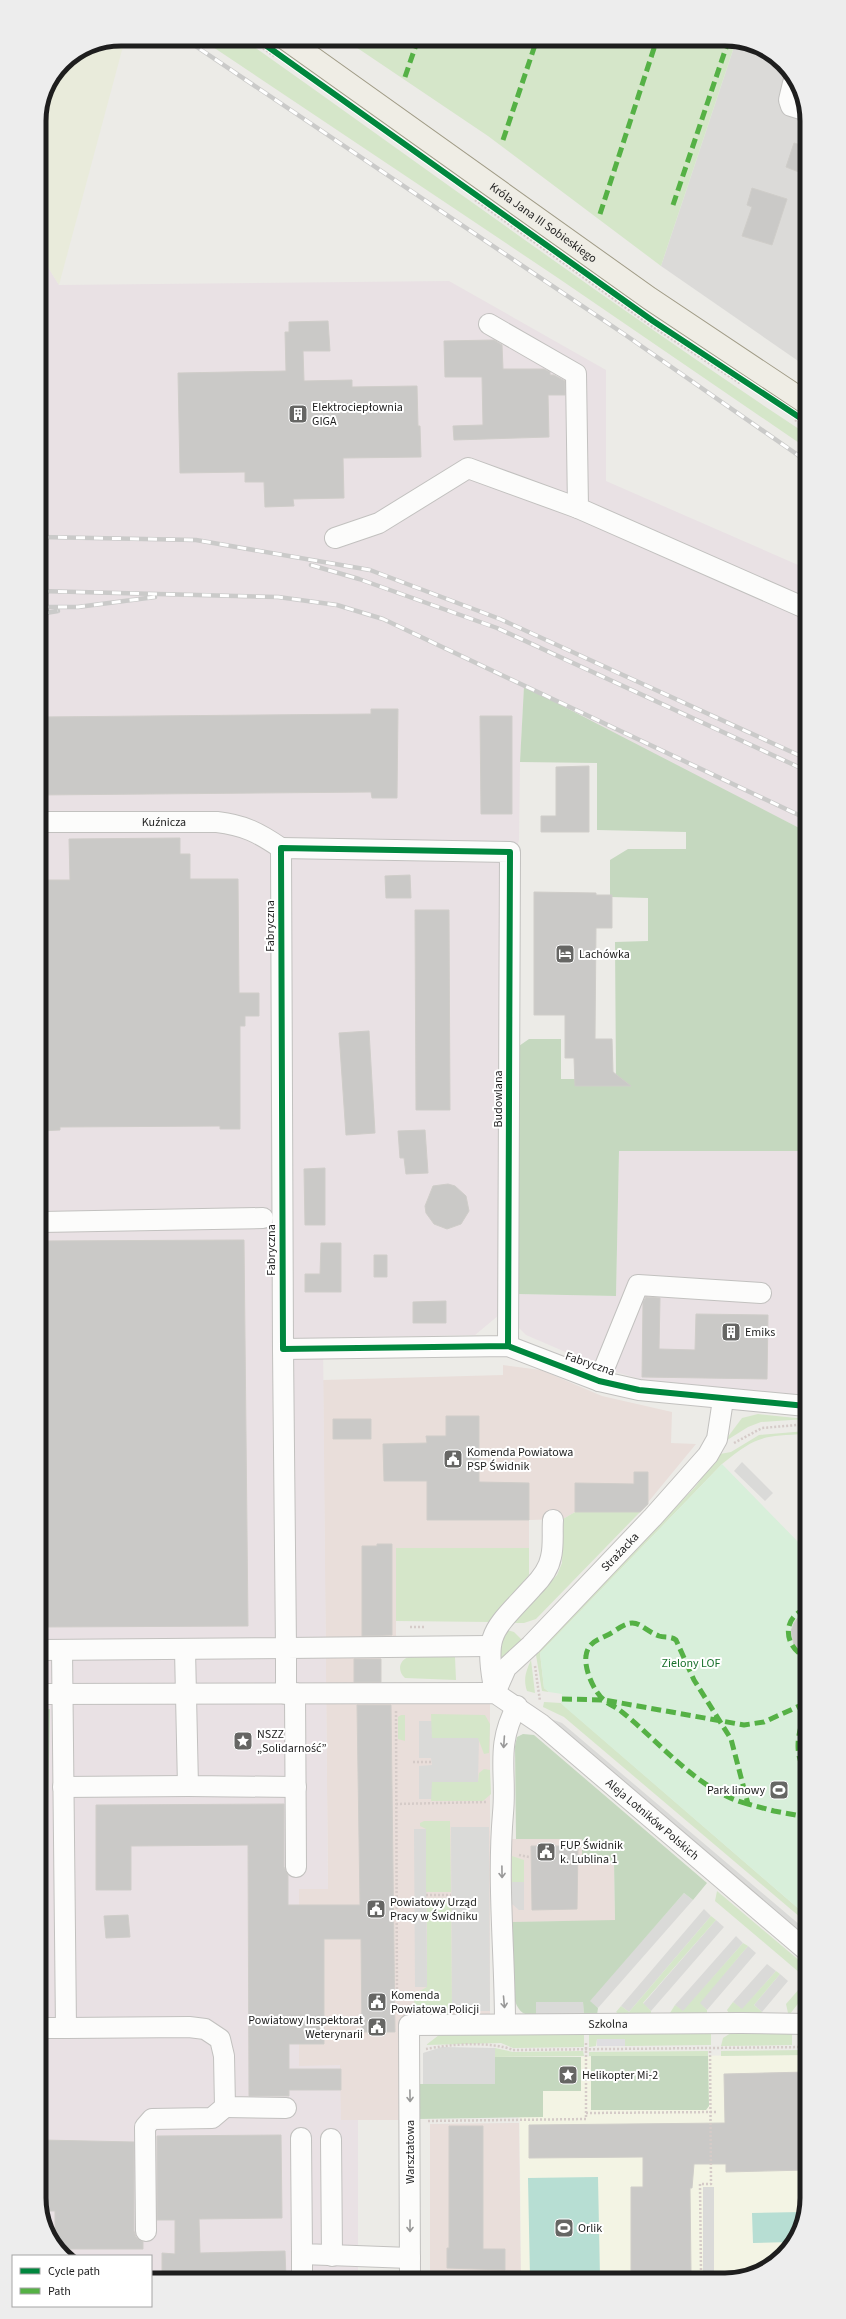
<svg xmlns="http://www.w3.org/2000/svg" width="846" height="2319" font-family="'Source Sans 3',sans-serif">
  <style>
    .residential { fill: #dbdad8 }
    .commercial { fill: #e9deda }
    .industrial { fill: #e9e1e4 }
    .education { fill: #f3f4e4 }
    .religious { fill: #dadad8 }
    .farmland { fill: #e9ebdb }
    .grass { fill: #d5e6c9 }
    .forest { fill: #c5d8bf }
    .park { fill: #d8efda }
    .pitch { fill: #b7ded3 }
    .plaza { fill: #dfdee1 }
    .building { fill: #cac9c7; stroke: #cfcdc9 }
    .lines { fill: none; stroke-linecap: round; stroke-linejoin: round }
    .minor-casing { stroke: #c2c1bf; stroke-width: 22 }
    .major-casing { stroke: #a09b86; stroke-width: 24 }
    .path { stroke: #d5cbc8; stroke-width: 2.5; stroke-dasharray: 2 2; stroke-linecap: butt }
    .minor { stroke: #fcfcfb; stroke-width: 20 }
    .major { stroke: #efede5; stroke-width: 22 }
    .rail-casing { stroke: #cacac9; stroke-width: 4.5 }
    .rail { stroke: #fff; stroke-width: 3; stroke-dasharray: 9; stroke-linecap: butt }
    .quiet { stroke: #55b145; stroke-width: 5; stroke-dasharray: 10 5; stroke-linecap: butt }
    .cycleway-casing { stroke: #fff; stroke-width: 8 }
    .cycleway { stroke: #00873e; stroke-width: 6 }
    .oneway { stroke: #989898 }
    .labels { text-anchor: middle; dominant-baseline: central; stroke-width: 4; stroke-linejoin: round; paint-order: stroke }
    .street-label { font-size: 12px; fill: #1e1e1e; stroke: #fff }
    .poi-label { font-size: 12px; fill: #1e1e1e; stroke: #fff; text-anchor: start }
    .park-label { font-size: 12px; fill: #18702b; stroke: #fff }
    .rim { fill: none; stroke: #1e1e1e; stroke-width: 5 }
  </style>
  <rect width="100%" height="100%" fill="#ecebe7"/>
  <path class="residential" d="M736,41L775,56L804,100V365L661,266Z"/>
  <path class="commercial" d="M503,1365L541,1370L602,1396L672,1412L671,1443L696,1444L640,1512H575L563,1519L529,1520V1548H396V1639H381V1700L490,1702V2016L400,2018L402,2120H341L299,2066V1889H328L323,1380L503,1375Z
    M511,1839H582L614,1862L615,1921L512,1922Z
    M519,2123L521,2278H430V2124Z"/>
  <path class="industrial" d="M39,253L59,285L449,281L606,370V481L805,568V831L524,687L520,762L519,840L503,896L499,1315L475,1335L323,1338L328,1889H299V2066L340,2065L341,2120H358V2279L151,2280V2256H66L42,2219Z
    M619,1151H806V1397L640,1379L605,1369L526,1335L518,1327L517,1294L616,1296Z"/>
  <path class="education" d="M807,2055V2198L790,2248L746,2277L521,2278L519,2057Z"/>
  <path class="religious" d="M742,1462L773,1493L765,1501L734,1471Z
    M548,1718L562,1723L807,1931V1940Z
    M419,1721H432V1738H479L478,1782H432V1799H419V1766L432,1765L431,1758H419Z
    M451,1827H489L490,2011H452Z
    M414,1829H426L427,1987H415Z
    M512,1882H524V1910H519L512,1904Z
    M684,1893L693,1900L598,2008L589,2001Z
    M704,1909L711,1916L629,2012L621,2006Z
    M716,1920L724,1927L651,2011L643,2004Z
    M736,1936L743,1943L683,2012L675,2005Z
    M748,1946L756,1953L707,2010L699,2003Z
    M767,1964L776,1971L742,2010L733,2002Z
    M780,1974L788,1981L762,2012L754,2005Z
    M536,2002H583L584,2015L536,2016Z
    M442,2047L495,2048V2084H423V2053Z
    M703,2187H714V2274H703Z"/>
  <path class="farmland" d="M125,39L59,285L39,253V116L45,90L63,63L90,45Z"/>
  <path class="grass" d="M201,39H243C430,171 614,307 805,433V447L558,278Z
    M344,39H730L736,41L661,266L488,136Z
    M758,1414L806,1419L761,1422L748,1427L724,1442L742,1418Z
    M806,1431V1434C762,1436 756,1436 722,1464L540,1653L544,1688L549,1692L542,1691L536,1655L695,1487L720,1454L731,1452L759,1435Z
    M575,1512H640L536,1619L524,1623H509L557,1575L562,1563L563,1519Z
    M396,1548H529V1575L491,1622L396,1621Z
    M503,1629L514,1632L522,1640C516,1647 508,1659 498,1658Z
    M409,1657H455L456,1680L405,1678C397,1671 399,1660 409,1657Z
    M531,1660L535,1693L527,1691C523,1679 526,1671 531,1660Z
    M544,1702L561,1703L807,1916V1923L564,1717L543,1707Z
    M431,1714L485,1715L490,1724L489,1753L484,1754L478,1738H432Z
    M401,1715H405V1741L398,1739V1717Z
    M484,1769L490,1770L491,1794L483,1801H431L432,1782H478L479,1773Z
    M424,1821H450L451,1892H426V1829L420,1826V1823Z
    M512,1856L524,1860V1882H512Z
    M717,1891L807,1967V1979L715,1901Z
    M427,1898H451L452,2017C437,2016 418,2020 414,2001L418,1992L427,1987Z
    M711,1916L716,1920L643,2003L651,2011V2014L620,2015L616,2012L621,2006L629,2012Z
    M743,1943L748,1946L700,2003L707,2010V2015L670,2013L675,2005L683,2011Z
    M776,1971L780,1974L754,2005L762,2012L761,2015H730L727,2010L733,2002L742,2009Z
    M807,1980V1992L790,2014L788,2013L786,2004Z
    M711,2031V2045L625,2046L624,2039H597L596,2046L589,2047V2032Z
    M734,2031L792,2034V2045L721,2046L723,2038Z
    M584,2032V2047L513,2048L501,2043L426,2045L439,2035Z
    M495,2048L513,2052L583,2051L584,2056L495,2057Z
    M807,2050V2055L721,2056V2051Z
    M708,2051V2056H589V2052Z"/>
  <path class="forest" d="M524,686L805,831L806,1151H619L616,1296L517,1294L519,1046L529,1039H561V1079H616L615,942L648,941V898L610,897V860L628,849H686V832L597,830V763L520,762Z
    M41,1709H50L44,2011H42Z
    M523,1734L534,1735L707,1883L693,1900L684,1893L590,2001L598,2008L597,2015H584L583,2002H536V2016C529,2015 523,2015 519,2009C507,1994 513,1942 512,1922L615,1920L614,1862H582V1839H516L515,1746L517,1737Z
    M591,2056H708L709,2106L706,2110H591Z
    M495,2057H581V2091H543V2117L417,2119L416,2084H495Z"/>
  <path class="park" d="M722,1464L806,1550L807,1916L566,1708L561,1703L562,1694L549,1692L544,1688L540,1653Z"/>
  <path class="pitch" d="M598,2177L600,2278H530L528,2178Z
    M802,2212L792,2242L753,2243L752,2213Z"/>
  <path class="plaza" d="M597,2039H625V2046H597Z"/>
  <path class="building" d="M794,143L804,146V174L786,167Z
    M752,188L787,199L772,245L742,236L752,207L747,205Z
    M328,321L330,351H303L304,381L352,380V387L417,386L418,426H420L421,457L343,458L344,498L293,499L294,506L265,507L264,482H245V472L180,473L178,373L286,371L285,332H289V322Z
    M494,340L502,345L503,369H544L550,372V375H554L565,381V395H548L549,437L454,440L453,426L483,425L482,377H445L444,341Z
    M371,709H398L397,798H372L371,792L40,795V717L371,714Z
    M480,716H512V814H481Z
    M589,766V832H541V816H556V767Z
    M180,838V854H190V879H238L239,993H259V1016H245V1026H240V1129H220V1126L60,1127V1130L40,1131V880H70L69,839Z
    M410,875L411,898H386L385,876Z
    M534,892L596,893V895H612V928H596L595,1039H612L613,1072L631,1086H575L574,1058H565V1015H534Z
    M415,910H449L450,1110H416Z
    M369,1031L375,1133L346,1135L339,1033Z
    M425,1130L428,1173L406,1174L404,1158H400L398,1131Z
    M325,1168V1225H305L304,1169Z
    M448,1184L455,1186L466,1196L469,1211L461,1224L447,1229L434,1224L426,1213L425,1206L433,1186Z
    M244,1240L248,1626L41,1627V1241Z
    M321,1243H341V1292H305V1274H320Z
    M374,1255H387V1277H374Z
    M646,1297L660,1298L659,1349L695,1350L696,1314L768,1315L767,1379L642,1377L643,1302Z
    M446,1301V1323H413V1302Z
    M446,1416H479V1482L529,1483V1520H427V1481H384L383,1444L427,1443L426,1436H446Z
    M333,1419H371V1439H333Z
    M634,1472H648V1504L640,1512H575V1483L634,1484Z
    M377,1544H392V1635L362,1636V1546H377Z
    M806,1607V1660L794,1645L791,1631L794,1623Z
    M354,1659H381V1682H354Z
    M357,1705H391L395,2032H362L361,1939H324V2044H289V2069H341V2090H289V2096H249L248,1845L131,1846V1890H96V1805L284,1804V1867L288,1875V1905H360Z
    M531,1846H578L577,1909L532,1910Z
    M128,1915L130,1937L106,1938L104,1916Z
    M807,2072V2170L726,2172V2164H694L692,2188H690L691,2272L631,2273V2187H643V2157L529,2158V2125L725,2123L724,2074Z
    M449,2126H483V2249H505V2270L447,2268V2248H449Z
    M281,2135L282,2218L199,2219L200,2253L285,2251L286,2279L162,2280V2253L175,2254V2220H157V2136Z
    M42,2140L134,2142V2231L136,2237L143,2242V2249H62L55,2239V2211H42Z"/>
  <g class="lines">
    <defs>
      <g id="minor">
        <path d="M793,83L789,100L791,106L804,110"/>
        <path d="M489,324L576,374L578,508L805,608"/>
        <path d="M335,538L379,523L468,468L578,508"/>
        <path id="s1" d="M40,822H217C244,825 259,833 281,848"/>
        <path d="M41,1222L263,1218"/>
        <path d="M508,1346L510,852L281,848L283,1349L508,1346L599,1381L639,1390L806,1406"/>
        <path d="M599,1381L638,1285L761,1293"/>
        <path d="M41,1650L286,1648L283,1349"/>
        <path d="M185,1650L188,1786L296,1787"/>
        <path d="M295,1693L296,1867"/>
        <path id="s2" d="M495,1693L506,1668L531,1645L653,1517L708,1455L717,1439L723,1400"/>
        <path d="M495,1693C483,1632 493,1631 532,1588C540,1580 549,1568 551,1557C554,1545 552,1531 553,1520"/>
        <path id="s3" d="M41,1694L495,1693L541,1724L807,1951"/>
        <path d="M286,1694V1648L489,1646"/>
        <path d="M63,1787L188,1786"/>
        <path d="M505,2024C505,1954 497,1883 503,1813C507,1772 495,1746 517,1706"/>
        <path d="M42,2028H66L62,1650"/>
        <path d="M66,2028L189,2027L205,2029L220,2039L224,2056L225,2107L286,2108"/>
        <path d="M301,2138L302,2254L410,2258"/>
        <path d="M331,2139L332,2256"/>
        <path d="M146,2231L145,2127L152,2119L212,2118L225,2107"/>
        <path d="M302,2254V2279"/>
        <path id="s4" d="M410,2279L409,2025L741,2023L807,2024"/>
      </g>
      <g id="major">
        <path id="s5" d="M286,39L649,298L805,402"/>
      </g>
    </defs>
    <use href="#minor" class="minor-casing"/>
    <use href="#major" class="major-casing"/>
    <path class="path" d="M250,39L274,56
      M475,200L650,325L741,384
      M795,420L805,426
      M734,1443L762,1428L797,1425
      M410,1627H424
      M535,1666L540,1701
      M396,1711L397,2011
      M413,1762H432
      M396,1804L486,1802
      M519,1855L529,1857
      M426,1895H451
      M426,2049C450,2044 491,2041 513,2050L807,2047
      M586,2113L717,2112
      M428,2121L586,2119V2041
      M701,2274L700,2184H711L710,2049"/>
    <use href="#minor" class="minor"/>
    <use href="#major" class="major"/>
    <defs>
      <path id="rail" d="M185,39L624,334L805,460
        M40,537L196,540L370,570L500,619L805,758
        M311,565L359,579L497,628L805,770
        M40,591L278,597L337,605L383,619L805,818
        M40,607H78L155,597
        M40,614L58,611"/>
    </defs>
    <use href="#rail" class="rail-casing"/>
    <use href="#rail" class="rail"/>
    <path class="quiet" d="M405,77L418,39
      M503,140L537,39
      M673,205L729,39
      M600,214L657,39
      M806,1609C781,1617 784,1648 806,1657
      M562,1699L604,1700L744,1725L764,1722L806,1703
      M806,1712C798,1732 793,1753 806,1772
      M748,1804C699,1792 660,1742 622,1712C617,1707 609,1705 604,1700C594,1692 584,1669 586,1656C588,1640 602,1639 613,1632C638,1614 637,1627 659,1636C665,1638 671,1636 676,1640L694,1680L731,1739L748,1804L774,1811L806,1817"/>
    <defs>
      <path id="cycleway" d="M257,39L653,321L805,421
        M508,1346L510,852L281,848L283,1349L508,1346L599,1381L639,1390L806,1406"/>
    </defs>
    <use href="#cycleway" class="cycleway-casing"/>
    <use href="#cycleway" class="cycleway"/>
  </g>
  <defs><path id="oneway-shaft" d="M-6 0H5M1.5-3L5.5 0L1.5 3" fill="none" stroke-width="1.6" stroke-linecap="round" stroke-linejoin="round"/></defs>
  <g class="oneway">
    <use href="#oneway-shaft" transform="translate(504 1742) rotate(94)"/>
    <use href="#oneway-shaft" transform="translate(502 1872) rotate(89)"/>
    <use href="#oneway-shaft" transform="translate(504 2002) rotate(85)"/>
    <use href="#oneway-shaft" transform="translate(410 2096) rotate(89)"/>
    <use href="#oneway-shaft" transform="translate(410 2226) rotate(90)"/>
  </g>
  <defs>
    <symbol id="building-square" viewBox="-11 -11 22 22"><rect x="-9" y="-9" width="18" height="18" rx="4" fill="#666664" stroke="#fff"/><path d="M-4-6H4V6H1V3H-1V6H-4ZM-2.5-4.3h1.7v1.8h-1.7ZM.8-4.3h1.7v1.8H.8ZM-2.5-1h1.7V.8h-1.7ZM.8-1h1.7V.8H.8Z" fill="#fff"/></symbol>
    <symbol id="hotel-square" viewBox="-11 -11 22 22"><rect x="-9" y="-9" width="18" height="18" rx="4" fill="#666664" stroke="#fff"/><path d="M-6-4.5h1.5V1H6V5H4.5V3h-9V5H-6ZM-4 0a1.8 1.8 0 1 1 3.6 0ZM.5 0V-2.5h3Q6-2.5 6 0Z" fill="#fff"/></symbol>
    <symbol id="civic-square" viewBox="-11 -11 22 22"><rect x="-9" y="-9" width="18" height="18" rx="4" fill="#666664" stroke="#fff"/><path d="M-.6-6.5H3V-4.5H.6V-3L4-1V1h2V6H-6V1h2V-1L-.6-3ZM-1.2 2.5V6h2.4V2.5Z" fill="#fff"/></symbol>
    <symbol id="sight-square" viewBox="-11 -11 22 22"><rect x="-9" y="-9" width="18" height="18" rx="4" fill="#666664" stroke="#fff"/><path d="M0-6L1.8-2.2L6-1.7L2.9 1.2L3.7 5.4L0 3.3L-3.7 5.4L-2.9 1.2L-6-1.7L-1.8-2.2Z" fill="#fff"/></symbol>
    <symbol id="stadium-square" viewBox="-11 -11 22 22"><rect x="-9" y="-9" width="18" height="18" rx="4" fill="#666664" stroke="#fff"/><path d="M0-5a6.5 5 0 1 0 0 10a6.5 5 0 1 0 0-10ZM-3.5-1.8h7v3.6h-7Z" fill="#fff"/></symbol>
  </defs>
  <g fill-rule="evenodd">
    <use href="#building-square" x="287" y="403" width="22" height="22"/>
    <use href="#hotel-square" x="554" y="943" width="22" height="22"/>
    <use href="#building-square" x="720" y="1321" width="22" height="22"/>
    <use href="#civic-square" x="442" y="1448" width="22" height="22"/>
    <use href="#sight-square" x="232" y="1730" width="22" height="22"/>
    <use href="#stadium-square" x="768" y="1779" width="22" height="22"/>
    <use href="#civic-square" x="535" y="1841" width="22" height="22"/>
    <use href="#civic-square" x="365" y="1898" width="22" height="22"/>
    <use href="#civic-square" x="366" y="1991" width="22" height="22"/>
    <use href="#civic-square" x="366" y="2016" width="22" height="22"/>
    <use href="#sight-square" x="557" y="2064" width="22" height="22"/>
    <use href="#stadium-square" x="553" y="2217" width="22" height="22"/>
  </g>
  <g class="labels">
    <g class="street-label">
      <text stroke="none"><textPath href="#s5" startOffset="316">Króla Jana III Sobieskiego</textPath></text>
      <text stroke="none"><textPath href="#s1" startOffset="124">Kuźnicza</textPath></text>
      <text transform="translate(270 926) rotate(-90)">Fabryczna</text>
      <text transform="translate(498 1099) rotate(-90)">Budowlana</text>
      <text transform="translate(271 1250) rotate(-90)">Fabryczna</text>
      <text transform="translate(590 1364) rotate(19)">Fabryczna</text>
      <text stroke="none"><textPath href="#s2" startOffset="190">Strażacka</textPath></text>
      <text stroke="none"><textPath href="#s3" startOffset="656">Aleja Lotników Polskich</textPath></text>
      <text stroke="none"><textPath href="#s4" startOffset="453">Szkolna</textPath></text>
      <text transform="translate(410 2152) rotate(-90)">Warsztatowa</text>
    </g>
    <g class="poi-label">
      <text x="312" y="407">Elektrociepłownia<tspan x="312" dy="14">GIGA</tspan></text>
      <text x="579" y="954">Lachówka</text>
      <text x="745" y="1332">Emiks</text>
      <text x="467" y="1452">Komenda Powiatowa<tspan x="467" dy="14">PSP Świdnik</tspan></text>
      <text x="257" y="1734">NSZZ<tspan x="257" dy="14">„Solidarność”</tspan></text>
      <text x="765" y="1790" text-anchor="end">Park linowy</text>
      <text x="560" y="1845">FUP Świdnik<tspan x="560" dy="14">k. Lublina 1</tspan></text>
      <text x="390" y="1902">Powiatowy Urząd<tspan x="390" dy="14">Pracy w Świdniku</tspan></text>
      <text x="391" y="1995">Komenda<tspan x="391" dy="14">Powiatowa Policji</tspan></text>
      <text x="363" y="2020" text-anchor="end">Powiatowy Inspektorat<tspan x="363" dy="14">Weterynarii</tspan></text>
      <text x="582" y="2075">Helikopter Mi-2</text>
      <text x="578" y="2228">Orlik</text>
    </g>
    <g class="park-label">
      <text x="691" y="1663">Zielony LOF</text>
    </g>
  </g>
  <path d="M0 0H846V2319H0ZM121 46H725A75 75 0 0 1 800 121V2198A75 75 0 0 1 725 2273H121A75 75 0 0 1 46 2198V121A75 75 0 0 1 121 46Z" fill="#ededed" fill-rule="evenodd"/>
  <path class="rim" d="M121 46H725A75 75 0 0 1 800 121V2198A75 75 0 0 1 725 2273H121A75 75 0 0 1 46 2198V121A75 75 0 0 1 121 46Z"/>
  <rect x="12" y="2255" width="140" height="52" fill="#ffffff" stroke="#a5a5a5"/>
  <rect x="20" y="2268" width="20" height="6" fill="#00873e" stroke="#a5a5a5"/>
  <text x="48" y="2275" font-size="12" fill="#1e1e1e">Cycle path</text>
  <rect x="20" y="2288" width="20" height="6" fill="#55b145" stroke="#a5a5a5"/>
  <text x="48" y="2295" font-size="12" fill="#1e1e1e">Path</text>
</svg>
